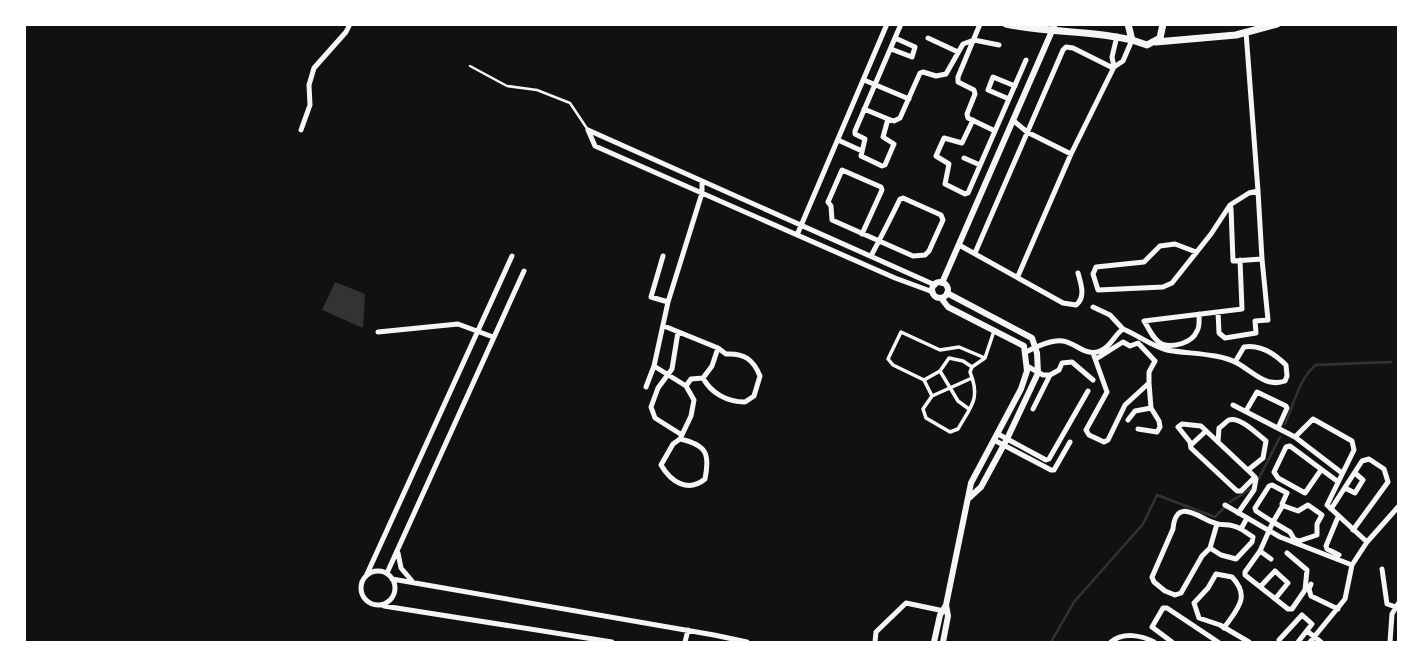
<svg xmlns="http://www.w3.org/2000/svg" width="1423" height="667" font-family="'DejaVu Sans',sans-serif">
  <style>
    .water { fill: #333 }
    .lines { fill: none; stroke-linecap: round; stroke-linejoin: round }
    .stream { stroke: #333; stroke-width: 2.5 }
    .service { stroke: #f5f5f5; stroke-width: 2.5 }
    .pedestrian { stroke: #f5f5f5; stroke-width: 3.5 }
    .minor { stroke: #f5f5f5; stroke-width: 5 }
    .tertiary { stroke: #f5f5f5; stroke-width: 6 }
    .secondary { stroke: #f5f5f5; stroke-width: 7 }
  </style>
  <rect width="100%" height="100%" fill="#111"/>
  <path class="water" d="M335,282L365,294L363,328L322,310Z"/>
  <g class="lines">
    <path class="stream" d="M1285,424C1293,407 1300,376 1316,365L1391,362
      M1259,478L1280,437
      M1230,502L1252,488
      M1051,642L1074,602L1143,524L1157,495L1215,517L1224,508"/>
    <path class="service" d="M470,66L507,86L537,90L570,103L588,130"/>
    <path class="pedestrian" d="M985,358L972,367L963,361L949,358L940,371L924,380L893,365L888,359L901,332L940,350L959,347L985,358L994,331
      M972,367L970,372C981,399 971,406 958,429L950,432L926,418L923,409L932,396L972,378
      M940,371L958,401L969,409
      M924,380L932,396"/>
    <path class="minor" d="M901,24L855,131V134L865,139L861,156L882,166L885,165L894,144L883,137L888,119L894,121L900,118L920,73L923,72L936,76L946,74L963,44L974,40L999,45
      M928,38L958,52
      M891,49L912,57L915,47L895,38
      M1114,67L1112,57L1117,36
      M864,80L909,99
      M1009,99L988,90L993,77L1015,86
      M864,109L888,119
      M973,120L962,143L944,138L936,156L949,164L945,184L965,194L968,193L995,131L968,118L967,114L975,94L974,90L958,82V77L980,24
      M1014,121L1027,132L1071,154L1114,67L1123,61L1132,40
      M301,130L310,105L309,85L314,68L346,32L350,24
      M588,130L595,146L895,278L933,292
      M588,130L935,285
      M995,131L1026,60
      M838,140L862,151
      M964,158L980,165
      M1231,208L1233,261L1262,259L1258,191
      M862,234L882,190L881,187L842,170L828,202L831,206L832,220L913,256L925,255L929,251L943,220L941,215L903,198L900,199C891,218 881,237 871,256
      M797,235L887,24
      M959,245L1063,303L1076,305C1086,297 1081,284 1078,273
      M1196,252L1175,244L1160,246L1144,262L1096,267L1093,274L1098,290L1163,287L1172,283L1211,234L1230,205L1249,193L1258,191L1246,32
      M975,253L1063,50L1066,47L1073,48L1113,68
      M663,256L651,297L668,302
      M1018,276L1071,154
      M1093,307L1110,315L1123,329
      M1218,312L1219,333L1225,338L1256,333L1255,321L1268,320L1262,259
      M1199,314C1199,320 1200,327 1197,331C1192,343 1174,348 1162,344C1153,340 1149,328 1144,321L1242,309L1240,260
      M664,326L718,348L726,354C744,353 753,359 760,376L754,396L745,402C727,402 711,393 703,378L691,379L686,386
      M378,332L458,324L493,337
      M678,332L672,369L658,388L651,407L655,418L682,435
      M1026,352C1035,347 1053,339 1063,341C1076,343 1086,357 1100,351C1111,347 1114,335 1123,329C1138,335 1151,346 1167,350C1188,354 1219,353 1237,363C1252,371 1266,388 1285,381L1287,376L1286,365C1275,354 1261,344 1244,347L1235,362
      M1093,353L1107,392L1086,430L1089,435L1104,442L1108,440L1125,405L1149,383V372L1155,361L1138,343L1130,346L1123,342L1096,359
      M654,366L686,386L694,400L691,416L680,439C707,445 710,454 705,479C688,493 671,482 661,465L673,444L680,439
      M1027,366L1043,375H1050
      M703,378L712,366L718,348
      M646,387L654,366L668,302L702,193V181
      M1233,405L1295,437
      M1033,409L1050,375L1059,370L1062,363L1072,362L1093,380
      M1246,411L1257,392L1286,406L1287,408L1278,428
      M1128,420L1135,411L1151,408
      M1138,429L1157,432L1160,427L1159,421L1151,408L1149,383
      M998,434L1046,460L1049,459L1088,391
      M994,440L1051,470H1054L1070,442
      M1218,442L1219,428C1221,427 1228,420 1229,420C1240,416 1258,435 1266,441L1263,458L1248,470
      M1191,445L1206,431
      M1321,470L1305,493L1278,478L1274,472L1286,447L1290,446L1337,481
      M1342,473L1295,437L1313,419L1352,441L1354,450L1327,505L1367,542
      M1345,488L1355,493L1363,480L1355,473
      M1225,505L1280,537L1352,565L1345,599L1310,642
      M1283,505L1273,522L1290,532L1294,539L1299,541L1317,535V524L1322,515L1308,505L1298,511L1284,506L1282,504L1287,493L1272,485L1269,486L1255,508L1256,511L1273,522L1260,551L1245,572V575L1288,609H1292L1305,590L1307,570L1287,553
      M1331,509L1362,461L1369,459L1384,469L1388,482L1353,530
      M1238,513L1254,490L1256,479L1253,475L1201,426L1182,424L1178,427L1190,442L1191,448L1237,491H1241L1255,477
      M1338,517L1326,546L1327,549L1339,555
      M1241,529L1253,537L1252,542L1236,559L1221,555L1210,548L1202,556L1181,593L1175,595L1165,591L1154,582L1152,577L1173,529C1176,495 1201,520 1215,523C1226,527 1227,522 1241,529L1247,518
      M1210,548L1217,524
      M1260,551L1271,559
      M398,553L401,568L412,581
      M1352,565L1367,542L1398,507
      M1382,569L1387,604L1396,607
      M361 588a17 17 0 1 1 34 0a17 17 0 1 1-34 0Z
      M387,573L524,271
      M367,574L512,256
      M392,579L714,635L747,642
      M1311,584L1309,589L1311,596L1338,609
      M1260,587L1275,571L1288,583L1275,599
      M384,606L612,642
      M1224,628C1237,609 1251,597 1232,577L1216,574L1208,588L1194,603L1199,618L1220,625L1249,642
      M1307,631L1321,642
      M685,642L688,630
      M875,642L876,632L906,603L944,611
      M1111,642C1123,632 1141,635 1154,642
      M1172,642L1152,627L1163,608H1167L1218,642
      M1280,642L1279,640L1302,615L1312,624L1298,642
      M1390,642L1392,614L1398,604"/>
    <path class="tertiary" d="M932 290a8 8 0 1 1 16 0a8 8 0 1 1-16 0Z
      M942,283L1055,24
      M947,293L1032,338L1037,353L1038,373L1007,439L981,487L969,498
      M941,298L948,307L1024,346L1027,371L1021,389L971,483L946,605L948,616L943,642
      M934,642L940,615L946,605"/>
    <path class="secondary" d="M1006,24C1048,33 1091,30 1132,40
      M1128,24L1132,40L1147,45L1160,38L1163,24
      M1156,42L1236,35L1277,24"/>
  </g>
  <rect width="1423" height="667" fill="none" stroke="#ffffff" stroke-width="52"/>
</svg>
